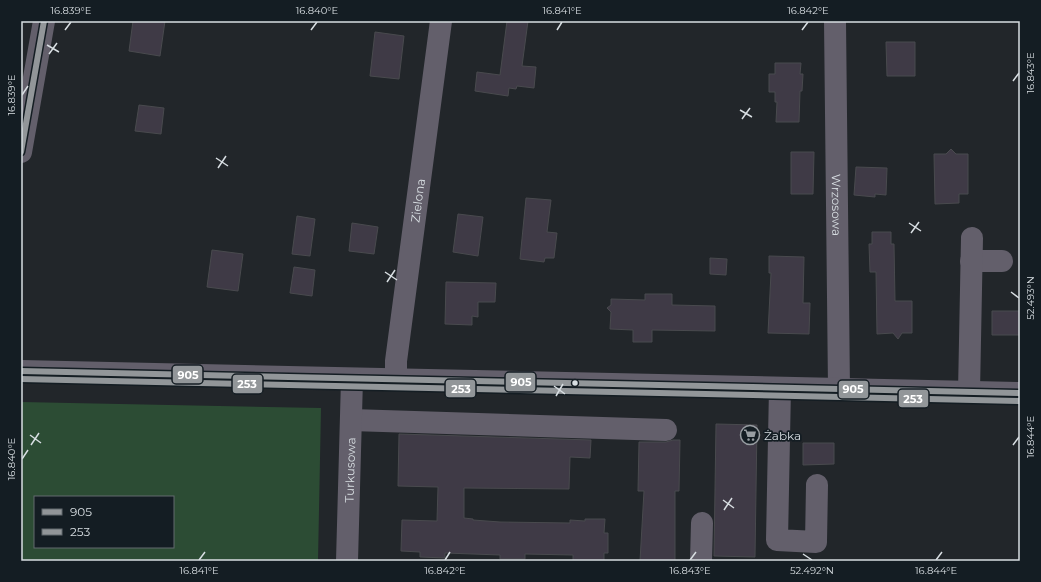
<svg xmlns="http://www.w3.org/2000/svg" width="1041" height="582" font-family="Montserrat,sans-serif">
  <style>
    .green { fill: #2c4c34; fill-rule: evenodd }
    .building { fill: #3f3a46; stroke: #494a4e }
    .lines { fill: none; stroke-linecap: round; stroke-linejoin: round }
    .minor { stroke: #635f6b; stroke-width: 22 }
    .bus-1-casing { stroke: #141d23; stroke-width: 9 }
    .bus-2-casing { stroke: #141d23; stroke-width: 9 }
    .bus-1 { stroke: #929699; stroke-width: 6 }
    .bus-2 { stroke: #929699; stroke-width: 6 }
    .ticks { fill: none; stroke: #d8dee2; stroke-width: 1.5 }
    .bus-dot { fill: #d8dee2; stroke: #141d23; stroke-width: 1.5 }
    .labels { text-anchor: middle; dominant-baseline: central; stroke-width: 3.5; stroke-linejoin: round; paint-order: stroke }
    .street-label { font-size: 12px; fill: #d8dee2; stroke: #141d23 }
    .poi-label { font-size: 12px; fill: #d8dee2; stroke: #141d23; text-anchor: start }
    .line-badge { stroke: #141d23; stroke-width: 1.5 }
    .badge-label { font-size: 11px; text-anchor: middle; font-weight: bold; fill: #fff }
    .neatline { fill: none; stroke: #d8dee2; stroke-width: 1.5 }
    .ticks-label { font-size: 10px; text-anchor: middle; fill: #d8dee2 }
  </style>
  <rect width="100%" height="100%" fill="#22262a"/>
  <path class="green" d="M21,402L321,408L318,561H21ZM35,497H173V547H35Z"/>
  <path class="building" d="M133,21H165L160,56L129,51Z
    M507,21H528L522,66L536,67L534,88L517,86L516,89L509,88L508,96L475,91L477,72L500,75Z
    M375,32L404,36L399,79L370,76Z
    M886,42H915V76H887Z
    M775,63H801L800,74H803L802,91H800L799,122H776L777,102H775V92H769V74H775Z
    M139,105L164,108L161,134L135,131Z
    M951,149L956,154H968V194H959V203L935,204L934,154H946Z
    M791,152H814L813,194H791Z
    M856,167L887,168L886,195L875,194V197L854,195Z
    M526,198L551,200L547,232L557,233L554,258H545L544,262L520,259Z
    M458,214L483,217L478,256L453,252Z
    M297,216L315,219L310,256L292,254Z
    M352,223L378,227L374,254L349,251Z
    M872,232H891V244H894L895,301H912V333H902L898,339L893,333L877,334L876,272H870L869,244H872Z
    M212,250L243,254L238,291L207,287Z
    M769,256L804,257L803,303H810L809,334L768,333L771,273H769Z
    M710,258L727,259L726,275L710,274Z
    M294,267L315,270L312,296L290,293Z
    M446,282L496,283L495,302H478V317L472,316V325L445,324Z
    M645,294H672V305L715,306V331L652,330V342H633V330L610,329L611,312L607,308L611,305V299L645,300Z
    M992,311H1020V335H992Z
    M716,424L757,425L755,557L714,556Z
    M399,434L591,440L590,458L570,457L569,489L464,488V518L473,519V520L500,522L570,523V520L585,521V519H605L604,533H608V553H604V561H573V555L525,554V559H500V555L473,554L445,553V558L420,557V552L401,551L402,520L437,521L438,487L398,486Z
    M673,440H680L679,491H675V561H640L644,491H638L639,442H666Z
    M803,443H834V464L803,465Z"/>
  <g class="lines">
    <g class="minor">
      <path id="s1" d="M835,21L839,389"/>
      <path d="M21,152L44,21"/>
      <path d="M971,261H1002"/>
      <path d="M21,371L1020,393"/>
      <path id="s2" d="M396,379V361L441,21"/>
      <path d="M780,388L777,540L816,542L817,485"/>
      <path d="M969,392L972,238"/>
      <path d="M351,420L666,430"/>
      <path id="s3" d="M347,561L352,379"/>
      <path d="M701,561L702,523"/>
    </g>
    <defs>
      <path id="bus-1" d="M21,152L44,21
        M21,371L1020,393"/>
      <path id="bus-2" d="M21,379L1020,401"/>
    </defs>
    <use href="#bus-1" class="bus-1-casing"/>
    <use href="#bus-2" class="bus-2-casing"/>
    <use href="#bus-1" class="bus-1"/>
    <use href="#bus-2" class="bus-2"/>
  </g>
  <path class="ticks" d="M65,30L71,22M311,30L317,22M557,30L562,22M802,30L808,22M47,45L59,52M49,54L57,43M1013,81L1019,73M22,95L28,86M740,110L752,117M742,119L750,108M216,158L228,166M218,168L226,156M909,223L921,231M911,233L919,222M385,272L397,280M387,282L395,270M1011,292L1019,298M554,386L565,394M556,396L563,384M30,435L41,443M31,445L39,433M1013,445L1019,437M22,459L28,450M723,500L734,508M724,510L732,498M803,554L812,560M199,560L205,552M445,560L450,552M690,560L696,552M936,560L942,552"/>
  <defs>
    <symbol id="supermarket-ring" viewBox="-11 -11 22 22"><circle r="9.5" fill="#141d23" stroke="#989ea2" stroke-width="1.5"/><path d="M-6-5.5h2.5l.6 2H6L4.5 2H-2.5L-4.4-4H-6ZM-1.5 3.2a1.3 1.3 0 1 0 .1 0ZM3 3.2a1.3 1.3 0 1 0 .1 0Z" fill="#989ea2"/></symbol>
  </defs>
  <g fill-rule="evenodd">
    <use href="#supermarket-ring" x="739" y="424" width="22" height="22"/>
  </g>
  <circle class="bus-dot" cx="575" cy="383" r="3.5"/>
  <g class="labels">
    <g class="street-label">
      <text stroke="none"><textPath href="#s2" startOffset="180">Zielona</textPath></text>
      <text stroke="none"><textPath href="#s1" startOffset="184">Wrzosowa</textPath></text>
      <text stroke="none"><textPath href="#s3" startOffset="91">Turkusowa</textPath></text>
    </g>
    <g class="poi-label">
      <text x="764" y="435">Żabka</text>
    </g>
  </g>
  <g class="line-badge">
    <rect x="172" y="365" width="31" height="19" rx="4" fill="#929699"/>
    <rect x="505" y="372" width="31" height="20" rx="4" fill="#929699"/>
    <rect x="232" y="374" width="31" height="20" rx="4" fill="#929699"/>
    <rect x="445" y="379" width="31" height="19" rx="4" fill="#929699"/>
    <rect x="838" y="380" width="31" height="19" rx="4" fill="#929699"/>
    <rect x="898" y="389" width="31" height="19" rx="4" fill="#929699"/>
  </g>
  <g class="badge-label">
    <text x="188" y="379">905</text>
    <text x="521" y="386">905</text>
    <text x="247" y="388">253</text>
    <text x="461" y="393">253</text>
    <text x="853" y="393">905</text>
    <text x="913" y="403">253</text>
  </g>
  <rect width="1041" height="582" fill="none" stroke="#141d23" stroke-width="44"/>
  <rect x="34" y="496" width="140" height="52" fill="#141d23" stroke="#626a6f"/>
  <rect x="42" y="509" width="20" height="6" fill="#929699" stroke="#626a6f"/>
  <text x="70" y="516" font-size="12" fill="#d8dee2">905</text>
  <rect x="42" y="529" width="20" height="6" fill="#929699" stroke="#626a6f"/>
  <text x="70" y="536" font-size="12" fill="#d8dee2">253</text>
  <rect x="22" y="22" width="997" height="538" class="neatline"/>
  <g class="ticks-label">
    <text x="71" y="14">16.839°E</text>
    <text x="317" y="14">16.840°E</text>
    <text x="562" y="14">16.841°E</text>
    <text x="808" y="14">16.842°E</text>
    <text transform="translate(1030 73) rotate(-90)" y="4">16.843°E</text>
    <text transform="translate(11 95) rotate(-90)" y="4">16.839°E</text>
    <text transform="translate(1030 298) rotate(-90)" y="4">52.493°N</text>
    <text transform="translate(1030 437) rotate(-90)" y="4">16.844°E</text>
    <text transform="translate(11 459) rotate(-90)" y="4">16.840°E</text>
    <text x="199" y="574">16.841°E</text>
    <text x="445" y="574">16.842°E</text>
    <text x="690" y="574">16.843°E</text>
    <text x="812" y="574">52.492°N</text>
    <text x="936" y="574">16.844°E</text>
  </g>
</svg>
